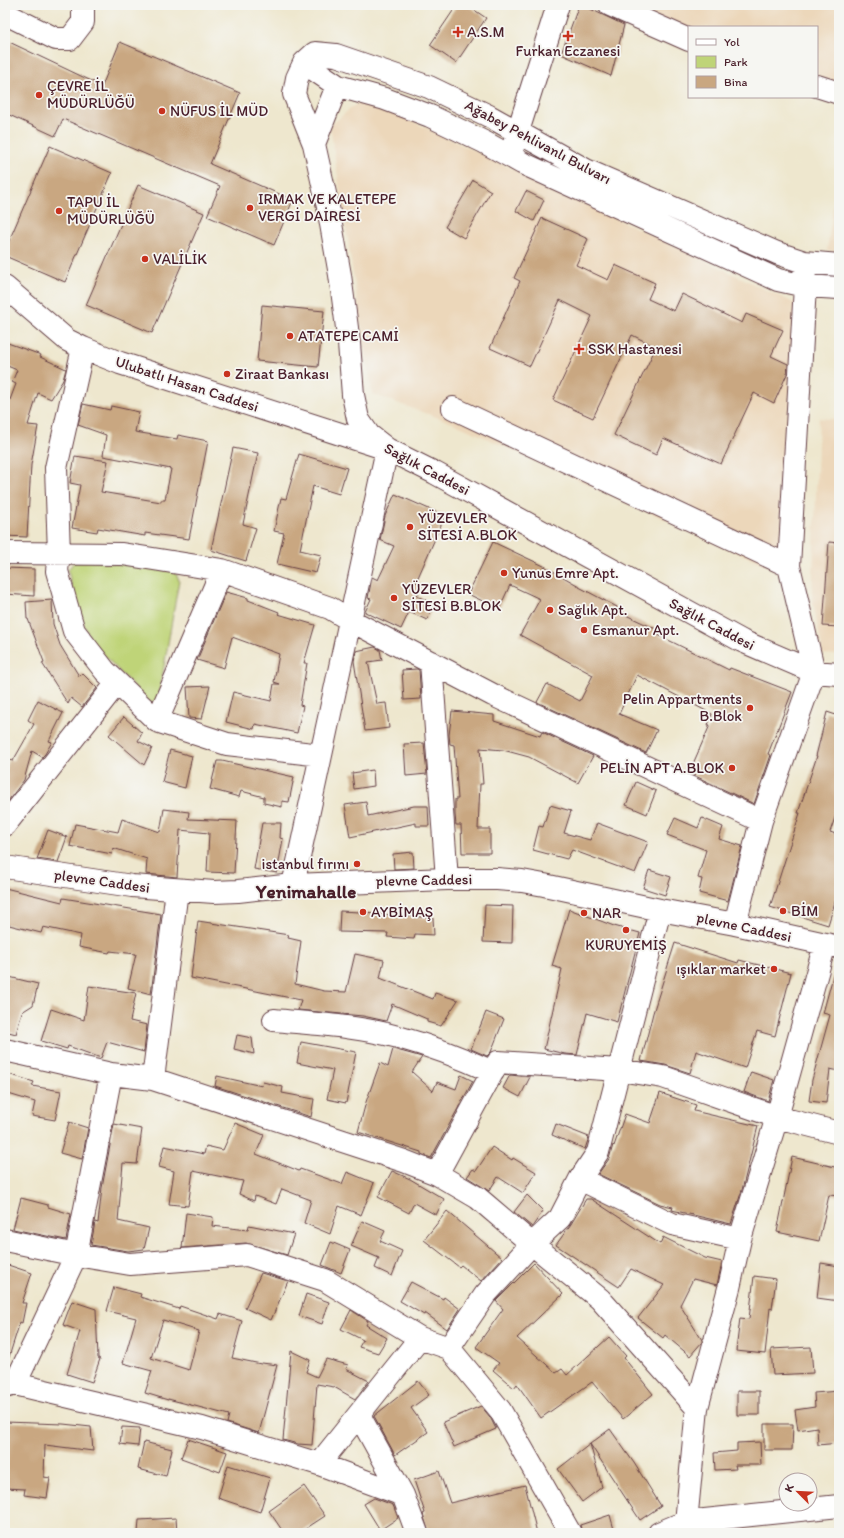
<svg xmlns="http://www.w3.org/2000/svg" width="844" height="1538" font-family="Itim,sans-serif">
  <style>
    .built { fill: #ecd7ba }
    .green { fill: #bfd478; stroke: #847a52 }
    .building { fill: #c9a781; fill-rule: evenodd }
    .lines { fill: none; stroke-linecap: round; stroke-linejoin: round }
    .minor-casing { stroke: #633d43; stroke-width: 24 }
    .minor { stroke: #fff; stroke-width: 22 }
    .poi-dot { fill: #c8321e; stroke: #f6f6f2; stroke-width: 1.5 }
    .labels { text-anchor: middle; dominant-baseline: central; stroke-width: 3.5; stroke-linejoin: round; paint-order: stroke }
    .poi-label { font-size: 15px; fill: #4a1f2b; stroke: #f6f6f2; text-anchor: start }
    .street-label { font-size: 15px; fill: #4a1f2b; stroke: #f6f6f2 }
    .district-label { font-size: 19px; font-weight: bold; fill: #4a1f2b; stroke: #f6f6f2 }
  </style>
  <rect width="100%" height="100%" fill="#f6f6f2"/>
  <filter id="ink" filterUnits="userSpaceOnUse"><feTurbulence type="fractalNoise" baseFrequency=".025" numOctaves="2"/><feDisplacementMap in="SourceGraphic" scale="8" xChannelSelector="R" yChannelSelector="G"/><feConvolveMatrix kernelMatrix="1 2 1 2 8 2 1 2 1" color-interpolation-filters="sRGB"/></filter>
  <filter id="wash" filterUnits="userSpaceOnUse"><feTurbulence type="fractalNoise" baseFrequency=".012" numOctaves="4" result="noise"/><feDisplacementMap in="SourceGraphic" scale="16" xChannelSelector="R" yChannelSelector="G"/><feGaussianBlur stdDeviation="0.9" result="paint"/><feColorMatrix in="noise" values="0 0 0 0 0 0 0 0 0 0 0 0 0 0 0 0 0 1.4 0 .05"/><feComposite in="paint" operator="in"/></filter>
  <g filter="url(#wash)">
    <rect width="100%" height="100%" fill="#eee7ce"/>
    <path class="built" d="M626,5H839V84L817,78V27H689V34Z
      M363,98L796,304L779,571L453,423L372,394L330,126Z
      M839,163V252L827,251Z
      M819,418L839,420V655L823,654L812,598Z"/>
    <path class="green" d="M76,559L175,571L179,580L158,701L149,703L91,641L76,607L68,570Z"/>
    <g id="blocks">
      <path class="building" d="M457,5H467L486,18L456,63L430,45Z
        M579,5H582L624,25L611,76L561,54Z
        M5,40L102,86L120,42L240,93L210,164L293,200L274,245L207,216L220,186L63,119L55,136L5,113Z
        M50,146L112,173L65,282L5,256V250Z
        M473,180L491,191L464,238L445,227Z
        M138,185L204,213L152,333L86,305Z
        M526,191L544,200L534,221L516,211Z
        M542,218L588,239L576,265L608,280L615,265L655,283L648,299L674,311L682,294L742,323L746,314L783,330L771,356L788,364L787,374L774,403L754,393L721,464L663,438L656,455L614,435L656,347L632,335L593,418L553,400L592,316L560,300L530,366L490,348L520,281L514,278Z
        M262,305L324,311L318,367L257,361Z
        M5,342L41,355L40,357L66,369L63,380L51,399L38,393L28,425L38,426L31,465L27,537L5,536V413L16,384L12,382L17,370L5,365Z
        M83,404L110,410L111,406L139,412L135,432L177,439L178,435L208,441L189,539L145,533V536L98,528L97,532L72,528L80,485L70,483L75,456L108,461L101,492L161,502V500H165L171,469L103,456L106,435L78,425Z
        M233,448L258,453L243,524L256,528L246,561L211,550Z
        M299,454L347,468L339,494L313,486L300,550L321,555L316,573L277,564L284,533L274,531L281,498L286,499Z
        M395,494L445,516L416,582L422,584L417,596L434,604L427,620L409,612L401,629L365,612L371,599L368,598L372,577L378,580L394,546L380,540L385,516Z
        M493,542L546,567L579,586V587L617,607L615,610L658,630L656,634L729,670L730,668L792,692L768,754L771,755L754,804L689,773L710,725H708L712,714L637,675L619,714L657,730L646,753L537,702L547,684L580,701L593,675L520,635L540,599L510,585L499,609L468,594Z
        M829,542L839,543V627L823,626Z
        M5,568L34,569V596L5,594Z
        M226,592L248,598V600L279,612L278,614L315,625L304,663H307L300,705L303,706L297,733L255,724L254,729L226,722L233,692L271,701L274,684H280L274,682L279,654L232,637L224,668L197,660Z
        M52,600L53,624L60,645L79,676L82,673L97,688L82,707L71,698L68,704L42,663L44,662L28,619H27L26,602Z
        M375,647L380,650L382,660L368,662L377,704L386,703L389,728L365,731L354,661L356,651Z
        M417,669L419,670L421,699L404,700L402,670Z
        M210,686L202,719L189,718L187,687Z
        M38,700L63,713L49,741L52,742L45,754L42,757L32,751L24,780L5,805V773L9,760L13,761L34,724L28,720Z
        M452,711L494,715V721L540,736L542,732L593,756L578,783L529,757L503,750L480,748L483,784H480L478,829H490V853H462L461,825H456L455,815V799H458L454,745L450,744L449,735Z
        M827,712L839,716V806L830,832L839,835V889L828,925L770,907L800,813H798L817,756H816Z
        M124,717L142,733L138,741L152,748L144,765L109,735Z
        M424,743L427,774L406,776L404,744Z
        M170,750L192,756L185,788L162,782Z
        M217,761H222L294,777L289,802L282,801V807L264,803V797L241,791L239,797L210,789Z
        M373,770L374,786L354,789L352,773Z
        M636,782L656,791L647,814L626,805Z
        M366,802L368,816L414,806H428L429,826H416V823L350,837L345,805Z
        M550,805L571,811L564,833L590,840L597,823L648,842L635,873L572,850L567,859L533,850L539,826L543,827Z
        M164,809L189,812L188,819L237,821L234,873L207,872L209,833L180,830L177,877L146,874L147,859L113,848L112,854L70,846L75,824L118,832L122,819L160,832Z
        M675,818L698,828L702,818L723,827L719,839L742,846L728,901L699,893L702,879L698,878L706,850L667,835Z
        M262,823H281L280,838L283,839L277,873L254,869Z
        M48,830L67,837L58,862L37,859Z
        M413,852L414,868L394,869L393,854Z
        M649,870L671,877L665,895L643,888Z
        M5,888L62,902L63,898L161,914L151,994L128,988L136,954L110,951L109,953L79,947L81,935L43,927L41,933L5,924Z
        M485,905L513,906L512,943L483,942Z
        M569,909L614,926L640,933L617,1022L587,1013L577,1055L565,1054L544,1049L562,969L552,966Z
        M340,911L379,913V914L433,918L434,935L415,934L414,939L387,937L388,933L339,932Z
        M198,921L289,935L288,938L301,941L295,984L324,991L346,992L355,954L384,960L380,978L433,999L435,993L458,1000L441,1026L427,1022V1019L392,1004L386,1021L363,1016L298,1010L301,1000L191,978Z
        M675,943L738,963L739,960L791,973L775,1036L757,1031L745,1068L696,1051L690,1073L665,1065L641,1061L653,1013Z
        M835,969H839V1071L830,1069L826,1103L809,1101L812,1080L830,1015L823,1013Z
        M5,976L38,984L33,1005L22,1012L16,1034L5,1031Z
        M89,986L136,993L130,1021L147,1025L144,1052L107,1042L101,1058L68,1046L67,1049L41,1041L51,1009L84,1020Z
        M486,1012L504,1019L491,1052L487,1056L471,1049Z
        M237,1035L252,1038L254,1054L234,1049Z
        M301,1042L356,1052L346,1103L327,1099L333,1070L297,1063Z
        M393,1049L422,1057L412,1072L433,1091L437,1082L456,1089L461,1075L473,1081L431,1158L421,1154V1152L358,1132L366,1102L380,1063L388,1067Z
        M751,1072L774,1080L768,1101L744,1092Z
        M5,1073L34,1082L32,1086L61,1091L55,1120L32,1116L35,1102L5,1093Z
        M510,1075L530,1077L520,1097L503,1088Z
        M217,1076L262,1086L263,1082L283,1087L282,1093L314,1099L311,1117L215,1086Z
        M660,1093L696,1105L694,1111L758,1126L742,1190L731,1224L672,1210L673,1207L660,1204L598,1174L609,1159L613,1145L614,1146L625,1114L650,1123Z
        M69,1122L88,1128L82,1159L60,1153Z
        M235,1123L264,1135L256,1154L299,1171L300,1169L342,1184L347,1172L374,1183L361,1215L339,1206L330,1234L304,1223L311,1200L282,1189L276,1204L255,1196L254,1201L239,1194L243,1181L193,1171L188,1206L169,1204L174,1171L159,1167L164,1146L204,1154L206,1146L223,1150Z
        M114,1124L142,1129L137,1164L123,1163L118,1221L149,1228L144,1249L128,1251L91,1245L95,1222L98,1223L102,1188Z
        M556,1124L589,1137L585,1149L552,1135Z
        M492,1147L512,1160L513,1158L536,1172L523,1193L498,1177L489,1191L467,1177L473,1169L476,1171Z
        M792,1157L839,1168V1196L829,1195L819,1241L777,1232Z
        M392,1171L410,1179L444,1199L436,1215L414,1203L409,1213L378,1197Z
        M527,1195L543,1211L532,1227L514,1212Z
        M21,1198L48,1205V1207L71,1214L66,1240L13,1229Z
        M586,1199H591L660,1244L663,1237L705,1258L722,1262L717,1285L693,1279L680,1305L702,1340V1342L690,1356L665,1335L663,1338L638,1318L664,1285L631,1269L619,1287L556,1245L571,1224Z
        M447,1211L502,1258L481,1281L461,1265L459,1267L424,1240Z
        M186,1213L213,1217L212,1226L248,1230L249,1225L294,1234L287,1255L246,1243L182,1248Z
        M362,1221L385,1231L380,1241L402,1251L392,1276L375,1268L379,1258L351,1246Z
        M331,1242L350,1250L341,1273L322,1265Z
        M534,1263L563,1294L517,1338L556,1373L562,1369L567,1375L609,1337L626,1356L624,1358L653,1394L623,1419L592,1382L541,1418L517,1384L514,1388L493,1370L499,1363L476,1347L503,1309L496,1301Z
        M821,1263L839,1266V1301L817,1298Z
        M5,1264L32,1273L22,1303H26L22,1323L20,1322L8,1360L5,1359Z
        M261,1273L288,1281L271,1320L245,1308Z
        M754,1276L776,1279L772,1309L770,1308L765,1354L736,1351L740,1318L749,1319Z
        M411,1282L443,1299L444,1297L460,1309L447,1329L425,1313L424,1315L400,1301Z
        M114,1287L141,1294L140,1297L179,1309L180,1306L218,1319L220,1314L242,1321L232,1358L261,1364L262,1363L277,1365L259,1433L227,1423L229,1415L168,1399V1400L145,1393L152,1371L123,1363L136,1318L107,1311ZM163,1320L199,1331L189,1370L151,1358Z
        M306,1294L329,1302L322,1324L299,1316Z
        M72,1301L96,1309L98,1358L100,1359L92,1382L67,1374L80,1331L63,1325Z
        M351,1310L368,1321L366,1325L387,1338L378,1353L359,1347L363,1340L341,1329Z
        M811,1347L813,1373L773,1375L771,1349Z
        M291,1351L310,1360L306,1372L317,1377L326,1359L348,1365L346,1369L369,1381L355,1399L334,1387L317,1384L312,1445L298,1444L283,1440Z
        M418,1381L429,1395L411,1408L428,1432L395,1455L374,1416Z
        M737,1391H759V1415H737Z
        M839,1391V1443L818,1445L817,1427L798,1430L795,1410L815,1407L814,1393Z
        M481,1406L490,1417L496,1429L454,1447L443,1422Z
        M5,1422L63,1424L91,1427L93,1451L45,1445L44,1477L50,1478L47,1498L24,1495L25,1489L5,1488Z
        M764,1424H793L792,1450H764Z
        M122,1427L140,1428L138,1446L120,1444Z
        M610,1429L634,1463L661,1506L640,1520L590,1444Z
        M188,1439L227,1452L220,1472L181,1458Z
        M144,1442L172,1449L166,1476L138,1469Z
        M760,1442L761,1465H735L736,1469L715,1470L714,1453L737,1451V1443Z
        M590,1444L602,1487L582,1502L558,1469Z
        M228,1465L270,1478L260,1512L218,1498Z
        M439,1471L450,1503L525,1485L537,1533H429L423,1514L425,1513L414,1480Z
        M304,1486L325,1516L299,1533H284L269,1511Z
        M374,1498L393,1505L398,1518L380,1530L364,1504Z
        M610,1515L615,1533H582L580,1525Z
        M176,1518L177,1533H138L139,1520Z"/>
    </g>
  </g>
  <g filter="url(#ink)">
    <use href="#blocks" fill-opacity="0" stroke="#633d43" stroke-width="1"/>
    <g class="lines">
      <defs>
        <path id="minor" d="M610,5L689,40
          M5,12L6,14L56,39H70L83,22V5
          M304,63L338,86L385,99L430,116L484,142L522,163L778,280L805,286L839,288
          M817,86L839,93
          M314,144L335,91L338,86
          M513,147L558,5
          M839,265L804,262L777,253L586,170L489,116L429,87L336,55L315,53L304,63L297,78L294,94L314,144L328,207L340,275L349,343L353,395L358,419L369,435L387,449L435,473L742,641L814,672L839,674
          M5,287L67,340L83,348L120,363L387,449L293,885
          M83,348L56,468L59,553L57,571L74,631L105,671L157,721L227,744L321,755
          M453,408L789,566
          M5,553L122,554L222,570L330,608L350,620L493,695L761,821
          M431,662L447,879
          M157,721L222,570
          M5,825L117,683
          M5,867L132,886L214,892L238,891L293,885L447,879H497L522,881L544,885L660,910L735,924L839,947
          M735,924L761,821L814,672L789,566L805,286L804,262
          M274,1020C316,1024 358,1026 398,1037C431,1046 462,1058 493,1072
          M5,1050L111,1074L153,1079L404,1161L437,1174L478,1198L532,1244L600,1299L697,1408
          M153,1079L177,890
          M437,1174L498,1062L619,1070L663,1077L777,1117L839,1133
          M580,1179L672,1224L740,1239
          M5,1240L76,1255L130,1264L247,1255L325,1280L420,1338L449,1348L500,1410L570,1533
          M449,1348L485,1295L532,1244L560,1218L580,1179L598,1152L660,910
          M15,1384L76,1255L111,1074
          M5,1387L15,1384L202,1428L319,1464L403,1495
          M359,1415L403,1495L417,1533
          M319,1464L420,1338
          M659,1533L685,1522L839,1506
          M685,1533L697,1408L729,1288L740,1239L777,1117L825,944"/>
      </defs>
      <use href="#minor" class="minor-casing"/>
      <use href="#minor" class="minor"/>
    </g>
  </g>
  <g class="poi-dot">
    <path d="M456 26h4v4h4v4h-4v4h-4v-4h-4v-4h4z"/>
    <path d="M566 30h4v4h4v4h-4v4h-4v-4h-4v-4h4z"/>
    <circle cx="39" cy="95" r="4"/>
    <circle cx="162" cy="111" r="4"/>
    <circle cx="250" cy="208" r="4"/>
    <circle cx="59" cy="211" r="4"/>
    <circle cx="145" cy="259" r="4"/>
    <circle cx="290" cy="336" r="4"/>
    <path d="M577 343h4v4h4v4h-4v4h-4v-4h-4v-4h4z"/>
    <circle cx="227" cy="374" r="4"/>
    <circle cx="410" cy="527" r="4"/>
    <circle cx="504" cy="573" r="4"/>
    <circle cx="394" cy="598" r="4"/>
    <circle cx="550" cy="610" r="4"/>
    <circle cx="584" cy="630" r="4"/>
    <circle cx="750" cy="708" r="4"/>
    <circle cx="732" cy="768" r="4"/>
    <circle cx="357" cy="864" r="4"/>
    <circle cx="783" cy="911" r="4"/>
    <circle cx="363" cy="912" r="4"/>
    <circle cx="584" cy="913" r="4"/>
    <circle cx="626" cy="930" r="4"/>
    <circle cx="774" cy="969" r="4"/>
  </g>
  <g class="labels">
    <g class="poi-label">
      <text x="467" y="32">A.S.M</text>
      <text x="568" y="51" text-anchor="middle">Furkan Eczanesi</text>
      <text x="47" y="86">ÇEVRE İL<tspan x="47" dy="17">MÜDÜRLÜĞÜ</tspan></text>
      <text x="170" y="111">NÜFUS İL MÜD</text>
      <text x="258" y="199">IRMAK VE KALETEPE<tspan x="258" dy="17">VERGİ DAİRESİ</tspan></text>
      <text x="67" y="202">TAPU İL<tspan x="67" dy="17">MÜDÜRLÜĞÜ</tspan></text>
      <text x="153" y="259">VALİLİK</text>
      <text x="298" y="336">ATATEPE CAMİ</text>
      <text x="588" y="349">SSK Hastanesi</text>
      <text x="235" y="374">Ziraat Bankası</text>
      <text x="418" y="518">YÜZEVLER<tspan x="418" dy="17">SİTESİ A.BLOK</tspan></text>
      <text x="512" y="573">Yunus Emre Apt.</text>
      <text x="402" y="589">YÜZEVLER<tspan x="402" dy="17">SİTESİ B.BLOK</tspan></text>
      <text x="558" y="610">Sağlık Apt.</text>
      <text x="592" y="630">Esmanur Apt.</text>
      <text x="742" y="699" text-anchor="end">Pelin Appartments<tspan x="742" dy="17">B.Blok</tspan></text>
      <text x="724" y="768" text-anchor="end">PELİN APT A.BLOK</text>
      <text x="349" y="864" text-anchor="end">istanbul fırını</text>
      <text x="791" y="911">BİM</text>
      <text x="371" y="912">AYBİMAŞ</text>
      <text x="592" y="913">NAR</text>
      <text x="626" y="945" text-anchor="middle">KURUYEMİŞ</text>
      <text x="766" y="969" text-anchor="end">ışıklar market</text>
    </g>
    <g class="street-label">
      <text transform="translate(538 142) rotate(28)">Ağabey Pehlivanlı Bulvarı</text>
      <text transform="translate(187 384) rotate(18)">Ulubatlı Hasan Caddesi</text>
      <text transform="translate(427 469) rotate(28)">Sağlık Caddesi</text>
      <text transform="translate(712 624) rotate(28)">Sağlık Caddesi</text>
      <text transform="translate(424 880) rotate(-1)">plevne Caddesi</text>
      <text transform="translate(102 881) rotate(8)">plevne Caddesi</text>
      <text transform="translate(744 927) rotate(12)">plevne Caddesi</text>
    </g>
    <g class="district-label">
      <text x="306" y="891">Yenimahalle</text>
    </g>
  </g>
  <rect width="844" height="1538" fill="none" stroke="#f6f6f2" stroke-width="20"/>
  <rect x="688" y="26" width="130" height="72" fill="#f6f6f2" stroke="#b1a0a2"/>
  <rect x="696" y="39" width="20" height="6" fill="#ffffff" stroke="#b1a0a2"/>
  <text x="724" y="46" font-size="12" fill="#4a1f2b">Yol</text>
  <rect x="696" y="56" width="20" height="12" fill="#bfd478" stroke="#b1a0a2"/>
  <text x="724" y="66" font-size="12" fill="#4a1f2b">Park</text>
  <rect x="696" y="76" width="20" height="12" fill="#c9a781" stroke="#b1a0a2"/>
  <text x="724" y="86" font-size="12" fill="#4a1f2b">Bina</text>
  <g transform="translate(798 1492) rotate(294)"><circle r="19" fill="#f6f6f2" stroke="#b1a0a2"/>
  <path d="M0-3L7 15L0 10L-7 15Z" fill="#c8321e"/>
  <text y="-6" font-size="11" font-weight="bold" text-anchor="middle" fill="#4a1f2b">K</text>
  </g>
</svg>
